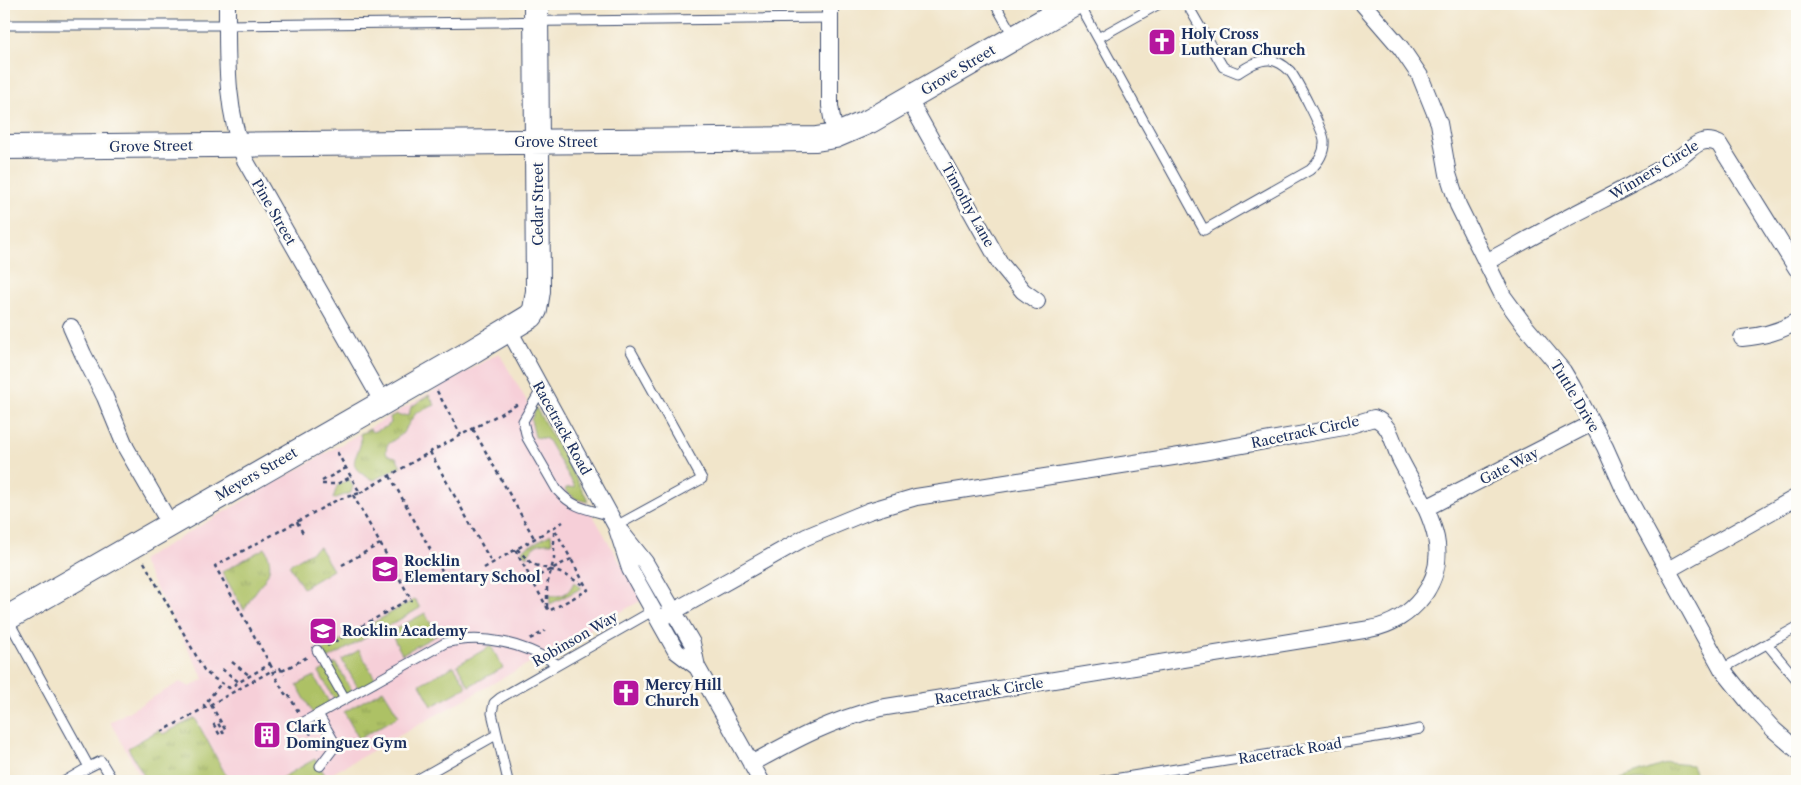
<svg xmlns="http://www.w3.org/2000/svg" width="1801" height="785" font-family="'Libre Caslon Text',serif">
  <style>
    .built { fill: #f6cfd8 }
    .grass { fill: url(#grass-tufts); stroke: #647862 }
    .garden { fill: #adc165; stroke: #647862 }
    .lines { fill: none; stroke-linecap: round; stroke-linejoin: round }
    .lane-casing { stroke: #3b4a6e; stroke-width: 11 }
    .street-casing { stroke: #3b4a6e; stroke-width: 18 }
    .secondary-casing { stroke: #3b4a6e; stroke-width: 26 }
    .path { stroke: #3b4a6e; stroke-width: 2.5; stroke-dasharray: 4 4; stroke-linecap: butt }
    .lane { stroke: #fff; stroke-width: 9 }
    .street { stroke: #fff; stroke-width: 16 }
    .secondary { stroke: #fff; stroke-width: 24 }
    .labels { text-anchor: middle; dominant-baseline: central; stroke-width: 5; stroke-linejoin: round; paint-order: stroke }
    .poi-label { font-size: 14px; font-weight: bold; fill: #1b2f5e; stroke: #fdfcf7; text-anchor: start }
    .street-label { font-size: 14px; fill: #1b2f5e; stroke: #fdfcf7 }
  </style>
  <defs>
    <pattern id="grass-tufts" width="24" height="20" patternUnits="userSpaceOnUse" patternTransform="scale(1.25)"><rect width="24" height="20" fill="#adc165"/><path d="M3 7l-1-3M5 7V3M7 7l1-3M15 17l-1-3M17 17v-4M19 17l1-3" fill="none" stroke="#8c9d56"/></pattern>
  </defs>
  <rect width="100%" height="100%" fill="#fdfcf7"/>
  <filter id="ink" filterUnits="userSpaceOnUse"><feTurbulence type="fractalNoise" baseFrequency=".02" numOctaves="2"/><feDisplacementMap in="SourceGraphic" scale="10" xChannelSelector="R" yChannelSelector="G"/><feConvolveMatrix kernelMatrix="1 2 1 2 8 2 1 2 1" color-interpolation-filters="sRGB"/></filter>
  <filter id="wash" filterUnits="userSpaceOnUse"><feTurbulence type="fractalNoise" baseFrequency=".0096" numOctaves="4" result="noise"/><feDisplacementMap in="SourceGraphic" scale="20" xChannelSelector="R" yChannelSelector="G"/><feGaussianBlur stdDeviation="1.12" result="paint"/><feColorMatrix in="noise" values="0 0 0 0 0 0 0 0 0 0 0 0 0 0 0 0 0 1.4 0 .05"/><feComposite in="paint" operator="in"/></filter>
  <g filter="url(#wash)">
    <rect width="100%" height="100%" fill="#f1e5ca"/>
    <path class="built" d="M499,353L642,600L331,774L334,781H143L110,722L180,682L190,687L204,679L141,560Z"/>
    <path class="grass" d="M429,395L435,405L416,413L402,434L387,445L386,452L388,455L396,457L401,466L374,480C336,464 366,454 360,434L370,429L372,432L386,427L391,423L390,417L397,414L399,416L404,415L406,416L409,414L411,407Z
      M349,479L353,486L351,493L333,499L337,486Z
      M551,534L552,543C539,542 533,545 527,557L522,551V550Z
      M319,547L333,570L303,588L289,565Z
      M265,548C276,570 266,577 254,594C249,599 249,605 244,610L222,572Z
      M574,582L582,588L550,604L549,595C561,598 569,594 574,582Z
      M383,690L399,716L359,739L344,712Z
      M195,718L229,781H147L128,748L159,730L163,734Z
      M315,759L329,781H276Z
      M1668,763L1692,765L1699,781H1615Z"/>
    <path class="garden" d="M536,408L587,498L588,502L576,499L565,490L566,488L575,487L547,439L535,437L531,420Z
      M415,599L420,608L378,632L373,623Z
      M425,613L437,635L402,654L390,632Z
      M364,628L369,636L326,660L321,651Z
      M491,646L503,668L469,686L457,665Z
      M359,650L378,684L361,693L342,660Z
      M336,663L355,696L338,706L319,672Z
      M454,666L467,687L432,706L420,684Z
      M314,676L333,709L316,719L297,685Z"/>
  </g>
  <g filter="url(#ink)">
    <g class="lines">
      <defs>
        <path id="lane" d="M995,4L1014,37
          M1079,4L1204,230L1310,170C1319,162 1325,153 1324,140C1323,130 1297,80 1290,71C1285,66 1277,61 1270,60C1259,59 1247,67 1238,73L1223,67L1187,4
          M4,25H227L830,18
          M1098,38L1159,4
          M541,390L523,421L527,438L557,490C573,508 586,509 609,515
          M616,526L702,479L631,351
          M7,618L89,767L101,761L113,781
          M1767,644L1797,680
          M317,650L345,699
          M1722,669L1797,627
          M318,714L336,745L320,766
          M302,723L445,643C484,633 524,644 557,664
          M65,781L89,767
          M415,781L496,735
          M508,781L492,713L494,703L500,698L649,613H657
          M1101,781L1389,735L1420,729"/>
        <path id="street" d="M227,4C227,59 225,107 245,160L382,401
          M830,4V106L835,136
          M1363,4L1401,48L1420,76L1439,123L1448,174L1458,205L1503,296L1525,326L1563,371L1572,386L1605,447L1626,494L1722,669L1751,705L1774,730L1797,750
          M909,100L1000,263L1023,291L1037,301
          M1486,262C1509,250 1531,237 1554,225C1594,203 1637,184 1676,160C1691,151 1699,134 1719,144L1797,269
          M71,327L83,354L105,397L126,448L170,524
          M509,330L616,526L630,569L676,651L697,667
          M1742,338C1763,336 1780,332 1797,321
          M1426,508L1592,423
          M621,532L645,562L692,643L697,667L761,781
          M1668,570L1797,497
          M667,615L806,537L869,511L916,497L1186,455L1344,427L1374,418C1392,424 1393,446 1401,461C1414,486 1430,510 1436,538C1445,583 1412,621 1370,629L880,708C829,721 796,739 751,764"/>
        <path id="secondary" d="M4,147L816,139L835,136L870,121L1073,4
          M4,620L466,355L531,316L535,310L538,291L536,4"/>
      </defs>
      <use href="#lane" class="lane-casing"/>
      <use href="#street" class="street-casing"/>
      <use href="#secondary" class="secondary-casing"/>
      <path class="path" d="M437,391L461,435
        M473,429L534,538
        M430,452L492,563
        M390,476L447,580
        M322,481L346,468
        M322,484H337L351,477
        M360,493L430,452L520,403
        M353,495L412,601
        M297,522L303,533
        M517,549L532,564L564,574L585,586
        M515,550L549,611L588,590L571,559
        M144,562L204,670C212,679 220,681 229,688L270,664L215,566L337,500L360,493L336,450
        M342,565L380,544
        M484,568L563,522
        M532,579L571,559L554,528
        M547,607V585L554,559V527
        M530,639L545,631
        M327,646L411,598
        M232,662L250,676
        M270,664L274,672L280,668L284,675
        M222,669L239,682
        M272,671L285,694L287,692L299,713
        M282,671L309,656
        M211,705L226,731L223,733L218,723L214,725L221,737
        M205,708L204,705L222,682
        M309,731L319,749
        M161,732L273,670"/>
      <use href="#lane" class="lane"/>
      <use href="#street" class="street"/>
      <use href="#secondary" class="secondary"/>
    </g>
  </g>
  <defs>
    <symbol id="church-square" viewBox="-11 -11 22 22"><rect x="-9" y="-9" width="18" height="18" rx="4" fill="#b5179e" stroke="#fdfcf7"/><path d="M-1.2-6h2.4v3.5h3.3v2.4h-3.3V6h-2.4V-.1h-3.3v-2.4h3.3Z" fill="#fff"/></symbol>
    <symbol id="school-square" viewBox="-11 -11 22 22"><rect x="-9" y="-9" width="18" height="18" rx="4" fill="#b5179e" stroke="#fdfcf7"/><path d="M0-5L7-2L0 1L-7-2ZM-4 1L0 2.5L4 1V4Q0 6-4 4Z" fill="#fff"/></symbol>
    <symbol id="building-square" viewBox="-11 -11 22 22"><rect x="-9" y="-9" width="18" height="18" rx="4" fill="#b5179e" stroke="#fdfcf7"/><path d="M-4-6H4V6H1V3H-1V6H-4ZM-2.5-4.3h1.7v1.8h-1.7ZM.8-4.3h1.7v1.8H.8ZM-2.5-1h1.7V.8h-1.7ZM.8-1h1.7V.8H.8Z" fill="#fff"/></symbol>
  </defs>
  <g fill-rule="evenodd">
    <use href="#church-square" x="1146" y="26" width="32" height="32"/>
    <use href="#school-square" x="369" y="553" width="32" height="32"/>
    <use href="#school-square" x="307" y="615" width="32" height="32"/>
    <use href="#church-square" x="610" y="677" width="32" height="32"/>
    <use href="#building-square" x="251" y="719" width="32" height="32"/>
  </g>
  <g class="labels">
    <g class="poi-label">
      <text x="1181" y="34">Holy Cross<tspan x="1181" dy="16">Lutheran Church</tspan></text>
      <text x="404" y="561">Rocklin<tspan x="404" dy="16">Elementary School</tspan></text>
      <text x="342" y="631">Rocklin Academy</text>
      <text x="645" y="685">Mercy Hill<tspan x="645" dy="16">Church</tspan></text>
      <text x="286" y="727">Clark<tspan x="286" dy="16">Dominguez Gym</tspan></text>
    </g>
    <g class="street-label">
      <text transform="translate(958 70) rotate(-31)">Grove Street</text>
      <text x="556" y="142">Grove Street</text>
      <text transform="translate(151 146) rotate(-1)">Grove Street</text>
      <text transform="translate(1654 170) rotate(-31)">Winners Circle</text>
      <text transform="translate(538 204) rotate(-90)">Cedar Street</text>
      <text transform="translate(968 205) rotate(61)">Timothy Lane</text>
      <text transform="translate(274 212) rotate(60)">Pine Street</text>
      <text transform="translate(1575 396) rotate(59)">Tuttle Drive</text>
      <text transform="translate(562 428) rotate(61)">Racetrack Road</text>
      <text transform="translate(1305 432) rotate(-12)">Racetrack Circle</text>
      <text transform="translate(1509 466) rotate(-27)">Gate Way</text>
      <text transform="translate(256 474) rotate(-30)">Meyers Street</text>
      <text transform="translate(575 639) rotate(-30)">Robinson Way</text>
      <text transform="translate(989 691) rotate(-9)">Racetrack Circle</text>
      <text transform="translate(1290 751) rotate(-9)">Racetrack Road</text>
    </g>
  </g>
  <rect width="1801" height="785" fill="none" stroke="#fdfcf7" stroke-width="20"/>
</svg>
